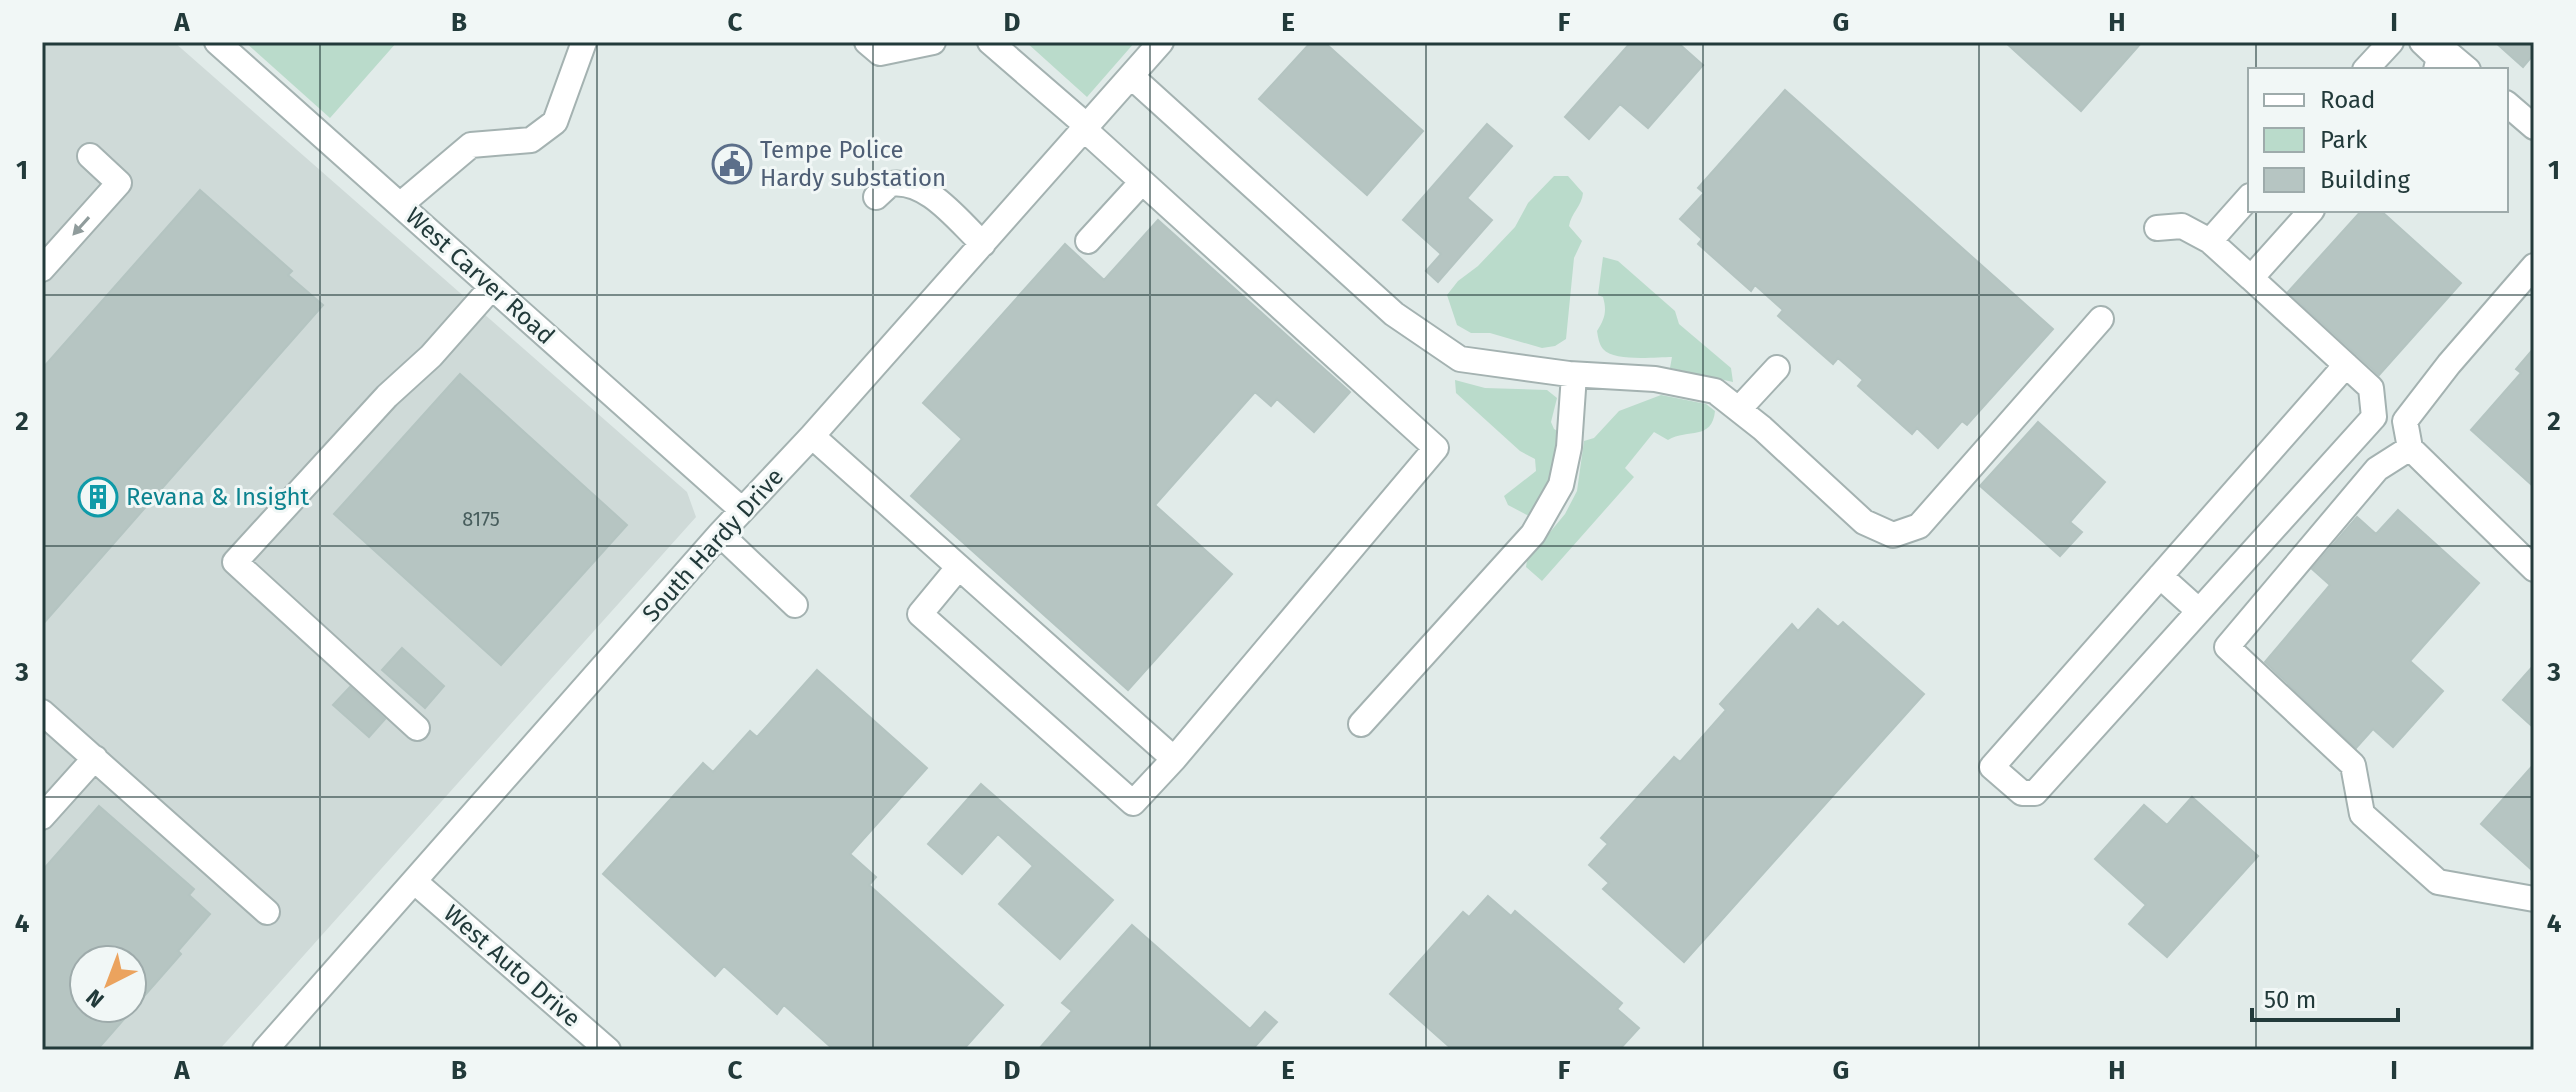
<svg xmlns="http://www.w3.org/2000/svg" width="2576" height="1092" font-family="'Fira Sans',sans-serif">
  <style>
    .built { fill: #cfdad8; fill-rule: evenodd }
    .green { fill: #badbcb }
    .building { fill: #b6c5c2; stroke: #b4c4c1; stroke-width: 2; fill-rule: evenodd }
    .lines { fill: none; stroke-linecap: round; stroke-linejoin: round }
    .minor-casing { stroke: #a4b2b1; stroke-width: 28 }
    .minor { stroke: #fff; stroke-width: 24 }
    .oneway { fill: #909c9c }
    .grid { fill: none; stroke: #223a3a; stroke-width: 2; stroke-opacity: 0.55 }
    .labels { text-anchor: middle; dominant-baseline: central; stroke-width: 6; stroke-linejoin: round; paint-order: stroke }
    .number-label { font-size: 20px; fill: #475d5c }
    .service-label { font-size: 24px; fill: #4e5e75; stroke: #f1f7f6; text-anchor: start }
    .street-label { font-size: 24px; fill: #223a3a; stroke: #f1f7f6 }
    .culture-label { font-size: 24px; fill: #0d838f; stroke: #f1f7f6; text-anchor: start }
    .neatline { fill: none; stroke: #223a3a; stroke-width: 3 }
    .grid-label { font-size: 26px; text-anchor: middle; font-weight: bold; fill: #223a3a }
  </style>
  <rect width="100%" height="100%" fill="#e1ebe9"/>
  <path class="built" d="M42,42H174L687,492L696,517L219,1050H42ZM84,960H132V1008H84Z"/>
  <path class="green" d="M245,42H397L330,118Z
    M1026,42H1135L1087,97Z
    M1554,176H1568L1583,193C1582,206 1571,213 1569,226L1582,241L1574,258L1566,339L1555,346L1542,348L1490,333H1471L1457,325L1447,295L1458,281L1478,266L1515,227L1528,203Z
    M1603,257L1618,261L1675,311L1679,324L1731,368L1733,382L1670,368L1672,357C1655,357 1614,362 1603,349C1599,344 1598,337 1597,331C1605,319 1607,311 1603,297L1598,295Z
    M1455,380L1485,388L1547,390L1557,398L1551,422L1554,429L1559,432C1553,469 1553,486 1529,516L1508,505L1504,496L1536,471L1535,459L1520,451L1456,393Z
    M1661,395L1706,404L1715,411C1712,441 1688,428 1668,440L1654,432L1625,468L1634,477L1542,581L1526,567L1527,560L1565,514L1577,491L1584,441L1594,438L1619,411Z"/>
  <path class="building" d="M1311,42H1324L1423,131L1367,195L1259,99Z
    M1631,42H1677L1703,65L1648,128L1620,104L1589,139L1565,117Z
    M2005,42H2142L2081,111Z
    M2495,42H2534V54L2523,67Z
    M1785,90L2053,329L1967,425L1962,421L1938,448L1917,428L1912,434L1858,386L1863,380L1838,358L1833,364L1778,316L1783,310L1755,285L1751,291L1698,244L1702,239L1680,219L1704,193L1698,188Z
    M1487,124L1512,146L1467,198L1492,220L1438,282L1426,271L1441,254L1403,220Z
    M200,190L292,271L288,275L323,305L42,625V369Z
    M2362,210H2380L2461,283L2379,375L2288,292Z
    M1158,220L1350,392L1314,432L1277,399L1271,406L1255,392L1155,505L1232,574L1128,690L911,496L962,439L923,403L1065,244L1104,280Z
    M2534,348V487L2471,430L2521,373L2516,369Z
    M460,374L627,525L501,665L334,514Z
    M2038,422L2105,482L2070,522L2082,532L2060,556L1980,486Z
    M2398,510L2479,583L2410,661L2443,691L2393,747L2373,729L2356,748L2265,662L2330,585L2312,569L2357,517L2376,534Z
    M1818,609L1838,627L1843,622L1924,694L1684,962L1603,889L1609,883L1589,865L1608,844L1601,838L1674,757L1680,762L1726,710L1720,704L1792,624L1798,631Z
    M402,648L444,686L425,708L382,670Z
    M2534,665V728L2503,700Z
    M817,670L927,768L850,854L876,877L869,885L1003,1005L963,1050H834L784,1005L777,1014L724,966L715,976L603,874L703,763L713,772L750,731L757,737Z
    M350,687L385,719L369,737L333,705Z
    M2534,764V872L2481,824Z
    M981,784L1113,900L1060,959L999,904L1033,866L998,834L962,874L928,844Z
    M2192,797L2258,856L2167,957L2129,924L2146,905L2095,859L2144,805L2167,825Z
    M99,806L194,889L189,895L210,914L178,951L181,954L97,1050H42V871ZM84,960H132V1008H84Z
    M1488,896L1511,916L1515,911L1622,1003L1617,1009L1639,1028L1619,1050H1453L1390,994L1463,912L1469,917Z
    M1132,925L1250,1029L1265,1012L1277,1022L1252,1050H1038L1072,1011L1062,1003Z"/>
  <g class="lines">
    <defs>
      <path id="minor" d="M217,42L742,510
        M867,42L880,53L933,42
        M990,42L1087,126
        M2422,42L2439,58L2436,70
        M2443,49L2468,70
        M2365,70L2391,42
        M1131,76L1394,314L1460,359L1569,374L1655,379L1715,391L1762,428L1864,522L1893,535L1919,526L2101,319
        M2506,103L2534,127
        M876,197L890,184C927,178 958,221 983,244
        M400,205L471,145L531,140L555,122L584,42
        M2312,210L2251,278L2371,388L2374,417L2035,793H2022L1992,767L2346,365
        M2157,228L2182,226L2210,241L2250,196
        M1088,241L1142,182
        M2210,241L2251,278
        M2534,266L2449,364L2405,421L2410,448L2534,569
        M42,269L119,183L90,156
        M1739,409L1777,368
        M812,436L1174,759L1436,448L1084,129
        M2410,448L2377,469L2227,647L2353,765L2362,814L2438,882L2534,899
        M720,534L795,605
        M958,568L920,614L1133,803L1174,759
        M2160,576L2199,611
        M42,712L267,912
        M1361,724L1533,534L1561,485L1569,447L1574,375
        M417,728L235,562L387,396L431,356L492,287
        M42,817L95,758
        M415,882L608,1050
        M265,1050L720,534L812,436L1161,42"/>
    </defs>
    <use href="#minor" class="minor-casing"/>
    <use href="#minor" class="minor"/>
  </g>
  <defs><path id="oneway-solid" d="M-6-.8H1V-3.2L6.5 0L1 3.2V.8H-6Z" transform="scale(2)"/></defs>
  <use class="oneway" href="#oneway-solid" transform="translate(81 226) rotate(132)"/>
  <path class="grid" d="M320,42V1050M597,42V1050M873,42V1050M1150,42V1050M1426,42V1050M1703,42V1050M1979,42V1050M2256,42V70M2256,210V1050M42,295H2534M42,546H2534M42,797H2534"/>
  <defs>
    <symbol id="civic-ring" viewBox="-11 -11 22 22"><circle r="9.5" fill="#f1f7f6" stroke="#5c6f8a" stroke-width="1.5"/><path d="M-.6-6.5H3V-4.5H.6V-3L4-1V1h2V6H-6V1h2V-1L-.6-3ZM-1.2 2.5V6h2.4V2.5Z" fill="#5c6f8a"/></symbol>
    <symbol id="building-ring" viewBox="-11 -11 22 22"><circle r="9.5" fill="#f1f7f6" stroke="#0f9aa8" stroke-width="1.5"/><path d="M-4-6H4V6H1V3H-1V6H-4ZM-2.5-4.3h1.7v1.8h-1.7ZM.8-4.3h1.7v1.8H.8ZM-2.5-1h1.7V.8h-1.7ZM.8-1h1.7V.8H.8Z" fill="#0f9aa8"/></symbol>
  </defs>
  <g fill-rule="evenodd">
    <use href="#civic-ring" x="710" y="142" width="44" height="44"/>
    <use href="#building-ring" x="76" y="475" width="44" height="44"/>
  </g>
  <g class="labels">
    <g class="number-label">
      <text x="481" y="519">8175</text>
    </g>
    <g class="service-label">
      <text x="760" y="150">Tempe Police<tspan x="760" dy="28">Hardy substation</tspan></text>
    </g>
    <g class="street-label">
      <text transform="translate(480 276) rotate(42)">West Carver Road</text>
      <text transform="translate(713 545) rotate(-48)">South Hardy Drive</text>
      <text transform="translate(512 966) rotate(41)">West Auto Drive</text>
    </g>
    <g class="culture-label">
      <text x="126" y="497">Revana &amp; Insight</text>
    </g>
  </g>
  <rect width="2576" height="1092" fill="none" stroke="#f1f7f6" stroke-width="88"/>
  <rect x="2248" y="68" width="260" height="144" fill="#f1f7f6" stroke="#9eabab" stroke-width="2"/>
  <rect x="2264" y="94" width="40" height="12" fill="#ffffff" stroke="#9eabab" stroke-width="2"/>
  <text x="2320" y="108" font-size="24" fill="#223a3a">Road</text>
  <rect x="2264" y="128" width="40" height="24" fill="#badbcb" stroke="#9eabab" stroke-width="2"/>
  <text x="2320" y="148" font-size="24" fill="#223a3a">Park</text>
  <rect x="2264" y="168" width="40" height="24" fill="#b6c5c2" stroke="#9eabab" stroke-width="2"/>
  <text x="2320" y="188" font-size="24" fill="#223a3a">Building</text>
  <g transform="translate(108 984) rotate(222)"><circle r="38" fill="#f1f7f6" stroke="#9eabab" stroke-width="2"/>
  <path d="M0-6L14 30L0 20L-14 30Z" fill="#eba35e"/>
  <text y="-12" font-size="22" font-weight="bold" text-anchor="middle" fill="#223a3a">N</text>
  </g>
  <path d="M2252 1008v12h146v-12" fill="none" stroke="#223a3a" stroke-width="4"/>
  <text x="2264" y="1008" font-size="24" fill="#223a3a" stroke="#f1f7f6" stroke-width="6" paint-order="stroke">50 m</text>
  <rect x="44" y="44" width="2488" height="1004" class="neatline"/>
  <g class="grid-label">
    <text x="182" y="31">A</text>
    <text x="459" y="31">B</text>
    <text x="735" y="31">C</text>
    <text x="1012" y="31">D</text>
    <text x="1288" y="31">E</text>
    <text x="1564" y="31">F</text>
    <text x="1841" y="31">G</text>
    <text x="2117" y="31">H</text>
    <text x="2394" y="31">I</text>
    <text x="22" y="179">1</text>
    <text x="2554" y="179">1</text>
    <text x="22" y="430">2</text>
    <text x="2554" y="430">2</text>
    <text x="22" y="681">3</text>
    <text x="2554" y="681">3</text>
    <text x="22" y="932">4</text>
    <text x="2554" y="932">4</text>
    <text x="182" y="1079">A</text>
    <text x="459" y="1079">B</text>
    <text x="735" y="1079">C</text>
    <text x="1012" y="1079">D</text>
    <text x="1288" y="1079">E</text>
    <text x="1564" y="1079">F</text>
    <text x="1841" y="1079">G</text>
    <text x="2117" y="1079">H</text>
    <text x="2394" y="1079">I</text>
  </g>
</svg>
